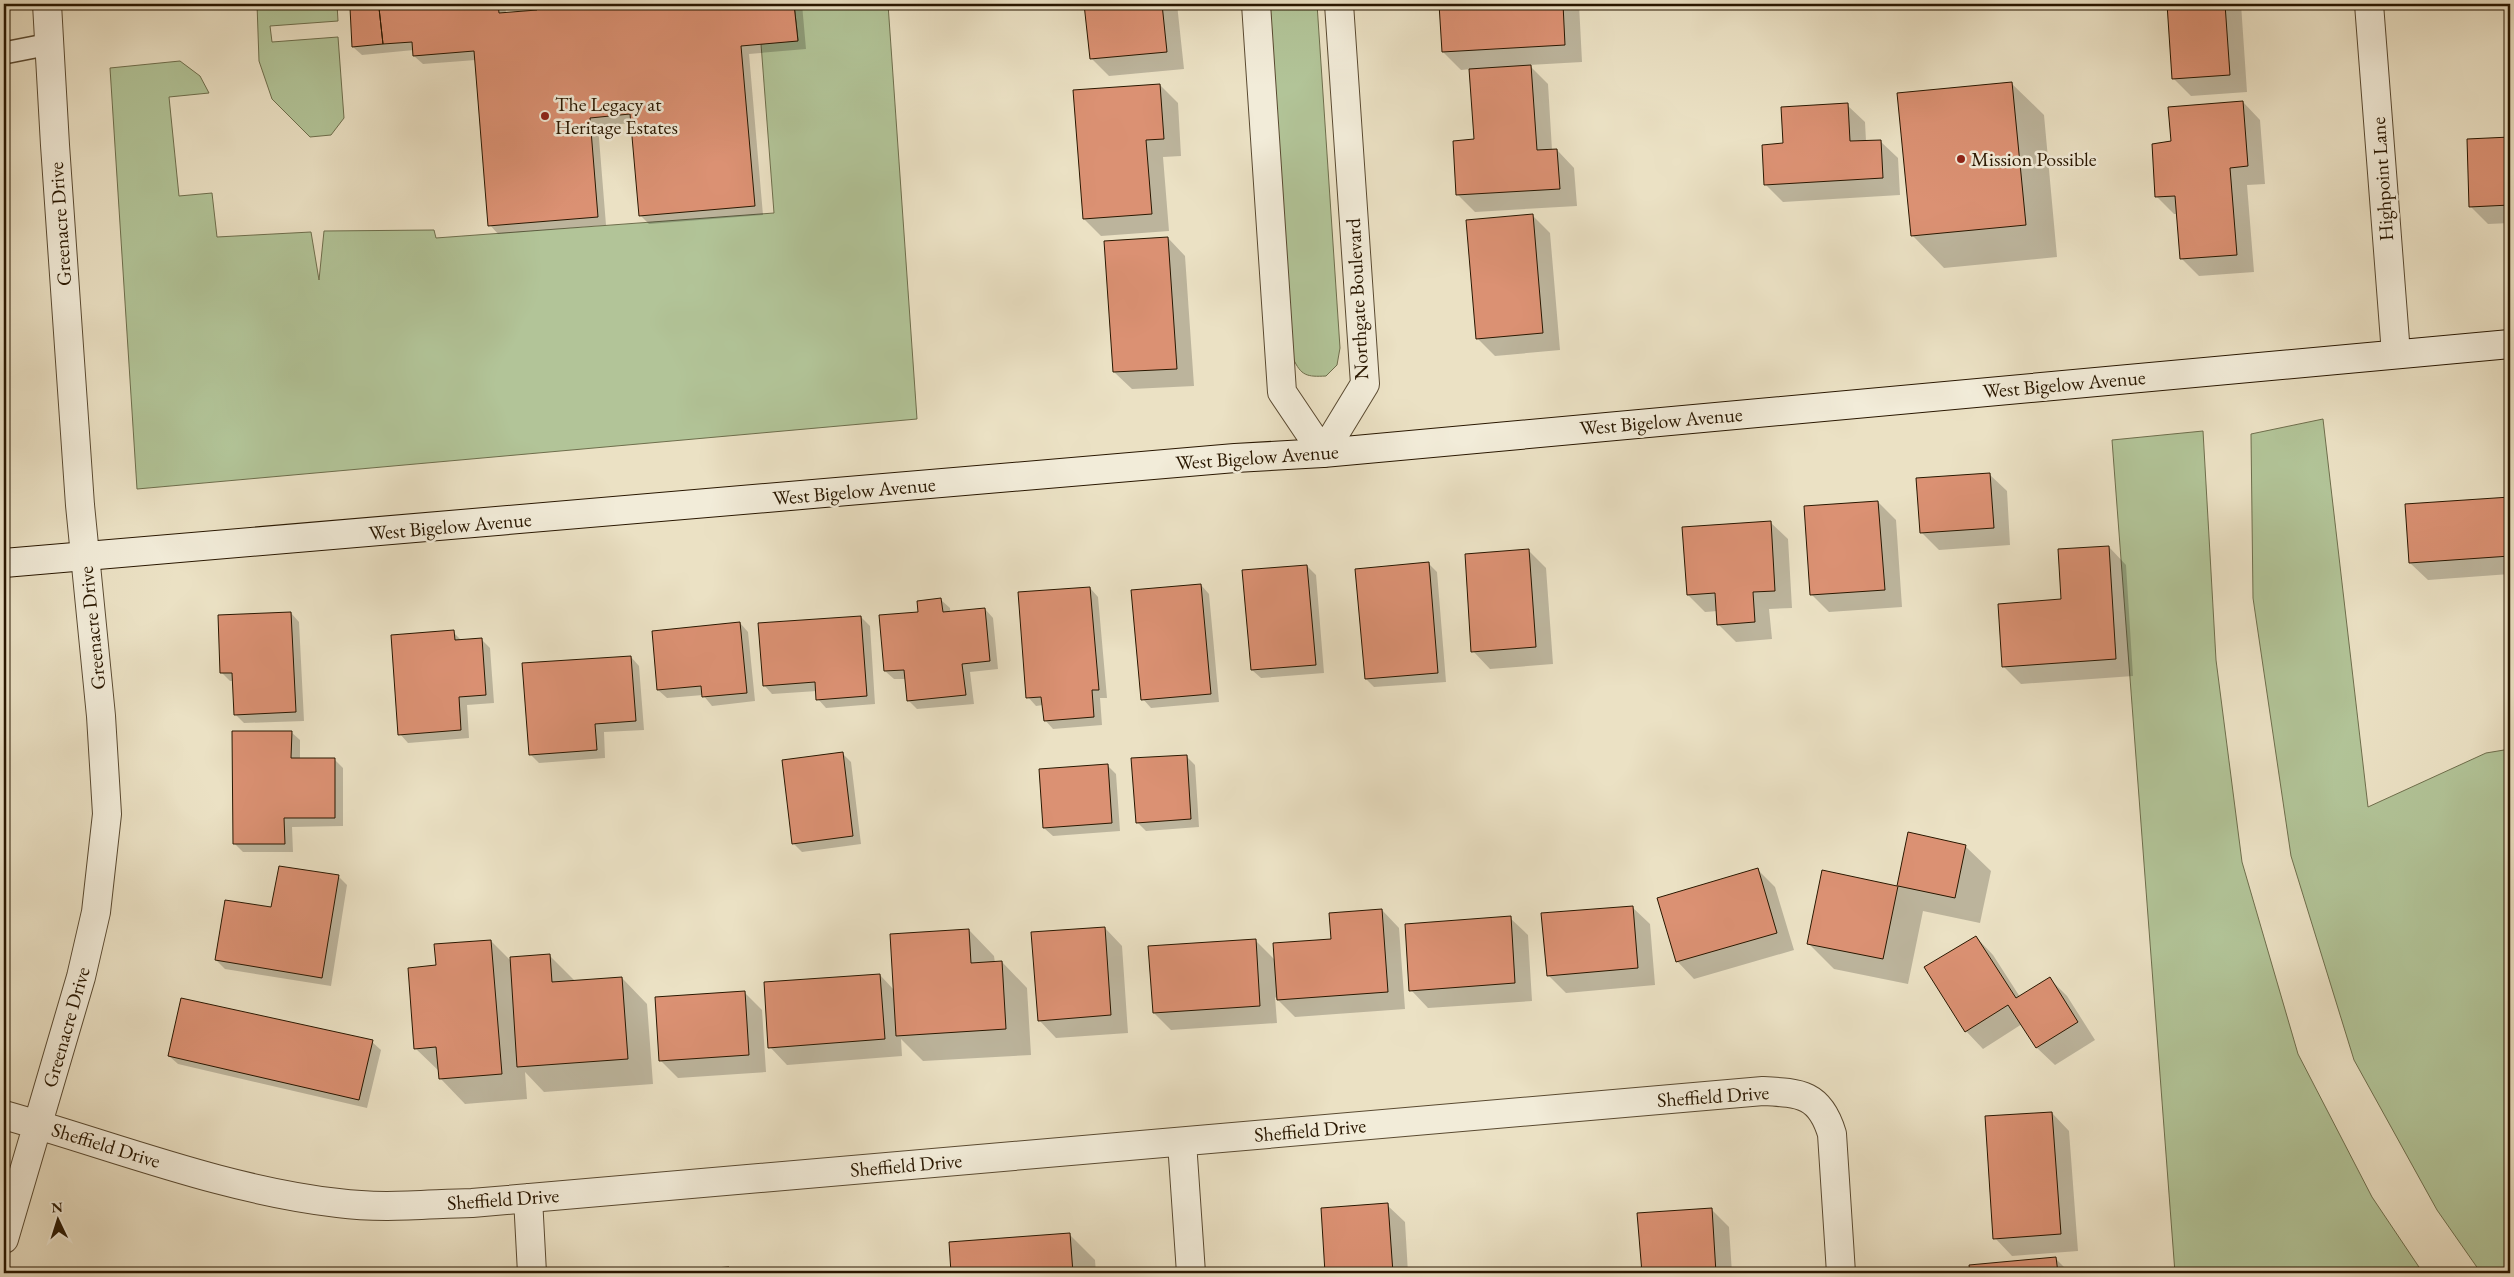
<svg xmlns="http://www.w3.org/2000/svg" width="2514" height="1277" font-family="'EB Garamond',serif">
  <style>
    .green { fill: #b2c498; stroke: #6e6e4c }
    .shadow { fill: #0003 }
    .building { fill: #db9173; stroke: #291700 }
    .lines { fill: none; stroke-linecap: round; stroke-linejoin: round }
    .lane-casing { stroke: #5a4a31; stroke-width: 24 }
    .street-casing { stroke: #5a4a31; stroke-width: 30 }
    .secondary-casing { stroke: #291700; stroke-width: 30 }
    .lane { stroke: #f2ecd9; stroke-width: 21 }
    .street { stroke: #f2ecd9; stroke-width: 28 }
    .secondary { stroke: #f2ecd9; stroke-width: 28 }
    .poi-dot { fill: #8f2418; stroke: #f2ecd9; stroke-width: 2 }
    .labels { text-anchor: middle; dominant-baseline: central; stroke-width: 5; stroke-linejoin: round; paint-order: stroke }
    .poi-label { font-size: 20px; fill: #291700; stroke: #f2ecd9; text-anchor: start }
    .street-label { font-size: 20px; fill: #291700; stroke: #f2ecd9 }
  </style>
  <rect width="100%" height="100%" fill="#ebe1c4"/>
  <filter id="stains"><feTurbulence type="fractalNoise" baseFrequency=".004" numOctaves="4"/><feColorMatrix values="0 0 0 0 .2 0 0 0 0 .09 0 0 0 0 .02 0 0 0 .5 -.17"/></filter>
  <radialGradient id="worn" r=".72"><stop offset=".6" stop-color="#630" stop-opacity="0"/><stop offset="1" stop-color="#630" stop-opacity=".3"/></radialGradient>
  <path class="green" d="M257,4H337L338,21L270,26L272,42L338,37L344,118L331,135L310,137L272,99L259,61Z
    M794,4H888L917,419L137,489L110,68L180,61L200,76L209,93L169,97L179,196L212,193L217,237L311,232L319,280L324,231L434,230L436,238L774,213L761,44L798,40Z
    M1270,4H1317L1340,348L1337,365L1326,376C1307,377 1301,376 1293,358Z
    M2323,419L2368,807L2486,753L2510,749V1273H2481L2437,1210L2354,1060L2291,856L2253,598L2251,434Z
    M2203,431L2216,660L2242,862L2298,1054L2372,1197L2423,1273H2175L2112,440Z"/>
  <path class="shadow" d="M415,4H505L506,13L538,11L537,4H802L806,49L749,54L763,215L649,224L640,215L632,123L598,126L606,225L498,234L490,225L476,60L423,64L414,56V50L362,55L353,47L415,6Z
    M1078,4H1177L1184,69L1109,76L1092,59L1087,13Z
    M1440,4H1579L1582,62L1529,65L1548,84L1552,150H1557L1574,168L1577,206L1475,212L1458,195L1475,140L1471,69L1461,70L1443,52Z
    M2169,4H2241L2247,92L2191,96L2174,79Z
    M2011,83L2044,115L2057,257L1944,268L1912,235Z
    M1160,85L1178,103L1181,156L1163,157L1169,231L1101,236L1084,219Z
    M2243,102L2260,120L2265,184L2247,185L2254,272L2199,276L2182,259L2178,214H2174L2157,197L2172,143Z
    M1847,105L1865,122L1866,141H1880L1898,158L1900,195L1783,202L1765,184L1784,145Z
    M2510,138V223L2488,224L2470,206L2468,140Z
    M1533,216L1550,233L1560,350L1495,356L1477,338Z
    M1168,238L1185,256L1194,386L1132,389L1114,372Z
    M1989,474L2007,491L2010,545L1939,550L1921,532Z
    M2510,498V574L2428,580L2410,563L2406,505Z
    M1878,502L1896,520L1902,607L1829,612L1812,595L1806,507Z
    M1770,522L1788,539L1792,608L1769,609L1772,639L1736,642L1718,624V611L1705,612L1688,595Z
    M2109,547L2126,565L2133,676L2021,684L2003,666Z
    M1529,551L1546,568L1553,664L1490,669L1473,651Z
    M1428,563L1437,572L1446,682L1374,687L1366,679Z
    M1307,566L1316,575L1324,673L1261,678L1252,670Z
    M1201,585L1209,594L1219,702L1151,708L1143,699Z
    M1090,588L1098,597L1107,698H1100L1102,725L1053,729L1045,720L1043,705L1036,706L1028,697Z
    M941,600L950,608V613L985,609L993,618L998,669L970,672L974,704L917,709L908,700L906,679H894L885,671L919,613Z
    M291,613L299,622L304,721L244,723L235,714L234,681H230L222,673Z
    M861,617L870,626L875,704L826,708L818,699L817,691L772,694L764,685Z
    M740,623L748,632L755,701L712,706L703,695L667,698L658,690Z
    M453,632L462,641L481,639L490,648L494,703L467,705L469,738L408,743L400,734Z
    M631,657L639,666L644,730L604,732L605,758L539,763L530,754Z
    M291,732L300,740V759H334L343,768V826L292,827L293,852H243L234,843Z
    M842,753L851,762L861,844L802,852L793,843Z
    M1186,756L1195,765L1199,827L1146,831L1137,822Z
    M1107,765L1116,774L1120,831L1053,836L1044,828Z
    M1909,834L1965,846L1991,871L1980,923L1923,911L1908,984L1834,969L1808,943L1823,872L1898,887Z
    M1757,869L1775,887L1794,950L1694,979L1677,961Z
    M339,877L347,885L331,986L225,969L216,960L273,909Z
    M1632,907L1650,924L1655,985L1566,993L1548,975Z
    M1382,910L1399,928L1405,1009L1295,1017L1275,997L1277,1023L1171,1030L1154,1013L1255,940L1275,960L1332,940Z
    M1510,918L1528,935L1532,1001L1428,1008L1411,990Z
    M1105,928L1122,946L1128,1033L1056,1038L1039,1020Z
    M969,930L994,956L995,963L1002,962L1027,988L1031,1055L923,1061L901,1039L902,1056L787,1065L770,1047L880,975L894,990Z
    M1976,937L1993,955L2020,997L2050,979L2067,996L2095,1040L2055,1065L2037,1048L2022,1024L1983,1049L1966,1031Z
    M491,941L511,961L549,955L575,981L622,978L647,1004L653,1084L544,1092L525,1072L527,1099L465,1104L440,1078V1072L415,1048L438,966Z
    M744,992L762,1010L766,1072L678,1078L661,1061Z
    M372,1042L381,1050L367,1108L178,1064L169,1056Z
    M2052,1113L2069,1131L2078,1251L2012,1256L1995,1238Z
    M1387,1205L1405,1222L1408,1273H1327L1322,1209Z
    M1711,1209L1729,1227L1732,1273H1643L1639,1215Z
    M1069,1234L1095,1260L1096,1273H952L950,1243Z
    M2056,1259L2070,1273H1971V1266Z
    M729,1269L734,1273H661Z"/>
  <path class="building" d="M413,4H498L499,13L537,10L536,4H794L798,41L741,46L755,206L639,216L630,114L590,118L598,217L488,226L474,51L413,56L412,42L383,44L379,8Z
    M1084,4H1162L1167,52L1090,59Z
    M1439,4H1563L1565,45L1442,52Z
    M2167,4H2225L2230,75L2172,79Z
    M350,8H379L383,44L352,47Z
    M1531,65L1537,150L1557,149L1560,189L1456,195L1453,141L1474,139L1469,69Z
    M2012,82L2026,225L1911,236L1897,93Z
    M1160,84L1164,139L1146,140L1152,214L1083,219L1073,90Z
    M2243,101L2248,166L2230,168L2237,255L2180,259L2175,196L2155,197L2152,144L2171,141L2168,107Z
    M1848,103L1850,141L1881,140L1883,178L1764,185L1762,145L1783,143L1781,107Z
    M2510,137V205L2469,207L2467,139Z
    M1533,214L1543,333L1476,339L1466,220Z
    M1168,237L1177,369L1113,372L1104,241Z
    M1990,473L1994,528L1920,533L1916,478Z
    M2510,497V556L2409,563L2405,504Z
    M1878,501L1885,590L1810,595L1804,506Z
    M1771,521L1775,591L1753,592L1755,622L1717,625L1715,593L1687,595L1682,527Z
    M2109,546L2116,659L2002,667L1998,604L2061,599L2058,549Z
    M1529,549L1536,647L1471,652L1465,554Z
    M1429,562L1438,673L1365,679L1355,569Z
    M1307,565L1316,665L1251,670L1242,570Z
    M1201,584L1211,694L1141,700L1131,590Z
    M1090,587L1099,690H1092L1094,717L1044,721L1041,697L1026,698L1018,592Z
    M941,598L943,612L985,608L990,661L962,664L966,695L907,701L904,670L884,671L879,615L918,612L917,601Z
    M291,612L296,712L234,715L232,673H220L218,615Z
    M861,616L867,696L816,700L815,682L763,686L758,623Z
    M740,622L747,693L702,697L701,686L657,690L652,631Z
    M454,630L455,640L482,638L486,695L459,697L461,730L398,735L391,635Z
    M631,656L636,721L595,724L597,750L529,755L522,663Z
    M232,731H292L291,758H335V818H284L285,844H233Z
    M843,752L853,836L792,844L782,760Z
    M1187,755L1191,819L1136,823L1131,758Z
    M1108,764L1112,823L1043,828L1039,769Z
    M1908,832L1966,845L1955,898L1898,886L1883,959L1807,944L1822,870L1897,886Z
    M279,866L339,875L322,978L215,960L225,900L271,907Z
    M1758,868L1777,933L1676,962L1657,898Z
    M1633,906L1638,968L1547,976L1541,913Z
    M1382,909L1388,992L1277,1000L1273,943L1331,939L1329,913Z
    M1511,916L1515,983L1409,991L1405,924Z
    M1105,927L1111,1015L1038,1021L1031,932Z
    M969,929L971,963L1002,961L1006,1029L896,1036L890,934Z
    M1976,936L2016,998L2050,977L2078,1022L2036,1048L2008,1005L1965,1032L1924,967Z
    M1256,939L1260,1006L1153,1013L1148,946Z
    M491,940L502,1074L439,1079L436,1047L414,1049L408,968L436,965L434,944Z
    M550,954L552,982L622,977L628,1059L517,1067L510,957Z
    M880,974L885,1039L768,1048L764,982Z
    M745,991L749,1055L659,1061L655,997Z
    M181,998L373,1040L359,1100L168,1056Z
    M2052,1112L2061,1234L1993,1239L1985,1116Z
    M1388,1203L1393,1273H1325L1321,1208Z
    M1712,1208L1716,1273H1642L1637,1213Z
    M1070,1233L1073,1273H951L949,1242Z
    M2056,1257L2058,1273H1970L1969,1265Z
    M729,1267L730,1273H655V1272Z"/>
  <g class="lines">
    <defs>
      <path id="lane" d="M4,53L50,44"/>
      <path id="street" d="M1256,4L1282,392L1323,453L1365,384L1339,4
        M2369,4L2396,354
        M4,1115C114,1146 224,1190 338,1203C382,1209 428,1204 472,1203L1763,1091C1801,1093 1820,1094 1832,1134L1841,1273
        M1182,1142L1191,1273
        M528,1198L532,1273
        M4,1239L81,977L96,912L107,814L101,716L80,505L55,145L47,4"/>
      <path id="secondary" d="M4,563L1235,458L1323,453L2510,344"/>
    </defs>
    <use href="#lane" class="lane-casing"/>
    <use href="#street" class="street-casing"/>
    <use href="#secondary" class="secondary-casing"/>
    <use href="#lane" class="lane"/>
    <use href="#street" class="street"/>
    <use href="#secondary" class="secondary"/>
  </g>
  <g class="poi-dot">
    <circle cx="545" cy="116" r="5"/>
    <circle cx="1961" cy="159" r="5"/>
  </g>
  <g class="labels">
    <g class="poi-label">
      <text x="555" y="104">The Legacy at<tspan x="555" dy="23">Heritage Estates</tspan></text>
      <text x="1971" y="159">Mission Possible</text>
    </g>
    <g class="street-label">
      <text transform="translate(2382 179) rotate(-94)">Highpoint Lane</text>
      <text transform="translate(60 224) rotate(-94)">Greenacre Drive</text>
      <text transform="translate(1357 299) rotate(-93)">Northgate Boulevard</text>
      <text transform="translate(2064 384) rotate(-5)">West Bigelow Avenue</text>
      <text transform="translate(1661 421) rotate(-5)">West Bigelow Avenue</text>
      <text transform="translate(1257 457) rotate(-4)">West Bigelow Avenue</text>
      <text transform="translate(854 491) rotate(-5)">West Bigelow Avenue</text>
      <text transform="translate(450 526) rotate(-5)">West Bigelow Avenue</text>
      <text transform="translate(92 628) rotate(-96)">Greenacre Drive</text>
      <text transform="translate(66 1027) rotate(-74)">Greenacre Drive</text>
      <text transform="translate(1713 1096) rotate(-4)">Sheffield Drive</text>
      <text transform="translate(1310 1130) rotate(-5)">Sheffield Drive</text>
      <text transform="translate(106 1145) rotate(17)">Sheffield Drive</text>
      <text transform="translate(906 1165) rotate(-5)">Sheffield Drive</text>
      <text transform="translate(503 1199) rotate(-4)">Sheffield Drive</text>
    </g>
  </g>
  <rect width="2514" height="1277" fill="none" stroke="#ebe1c4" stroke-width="20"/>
  <rect x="5" y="5" width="2504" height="1267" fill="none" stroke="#291700" stroke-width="2.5"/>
  <rect x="10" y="10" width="2494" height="1257" fill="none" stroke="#291700"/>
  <g transform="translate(58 1220) rotate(356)" stroke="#f2ecd9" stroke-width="4" paint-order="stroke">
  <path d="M0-4L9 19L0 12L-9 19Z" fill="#291700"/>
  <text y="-8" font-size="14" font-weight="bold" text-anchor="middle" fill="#291700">N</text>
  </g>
  <rect width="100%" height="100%" filter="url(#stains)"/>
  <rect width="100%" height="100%" fill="url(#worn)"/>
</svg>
